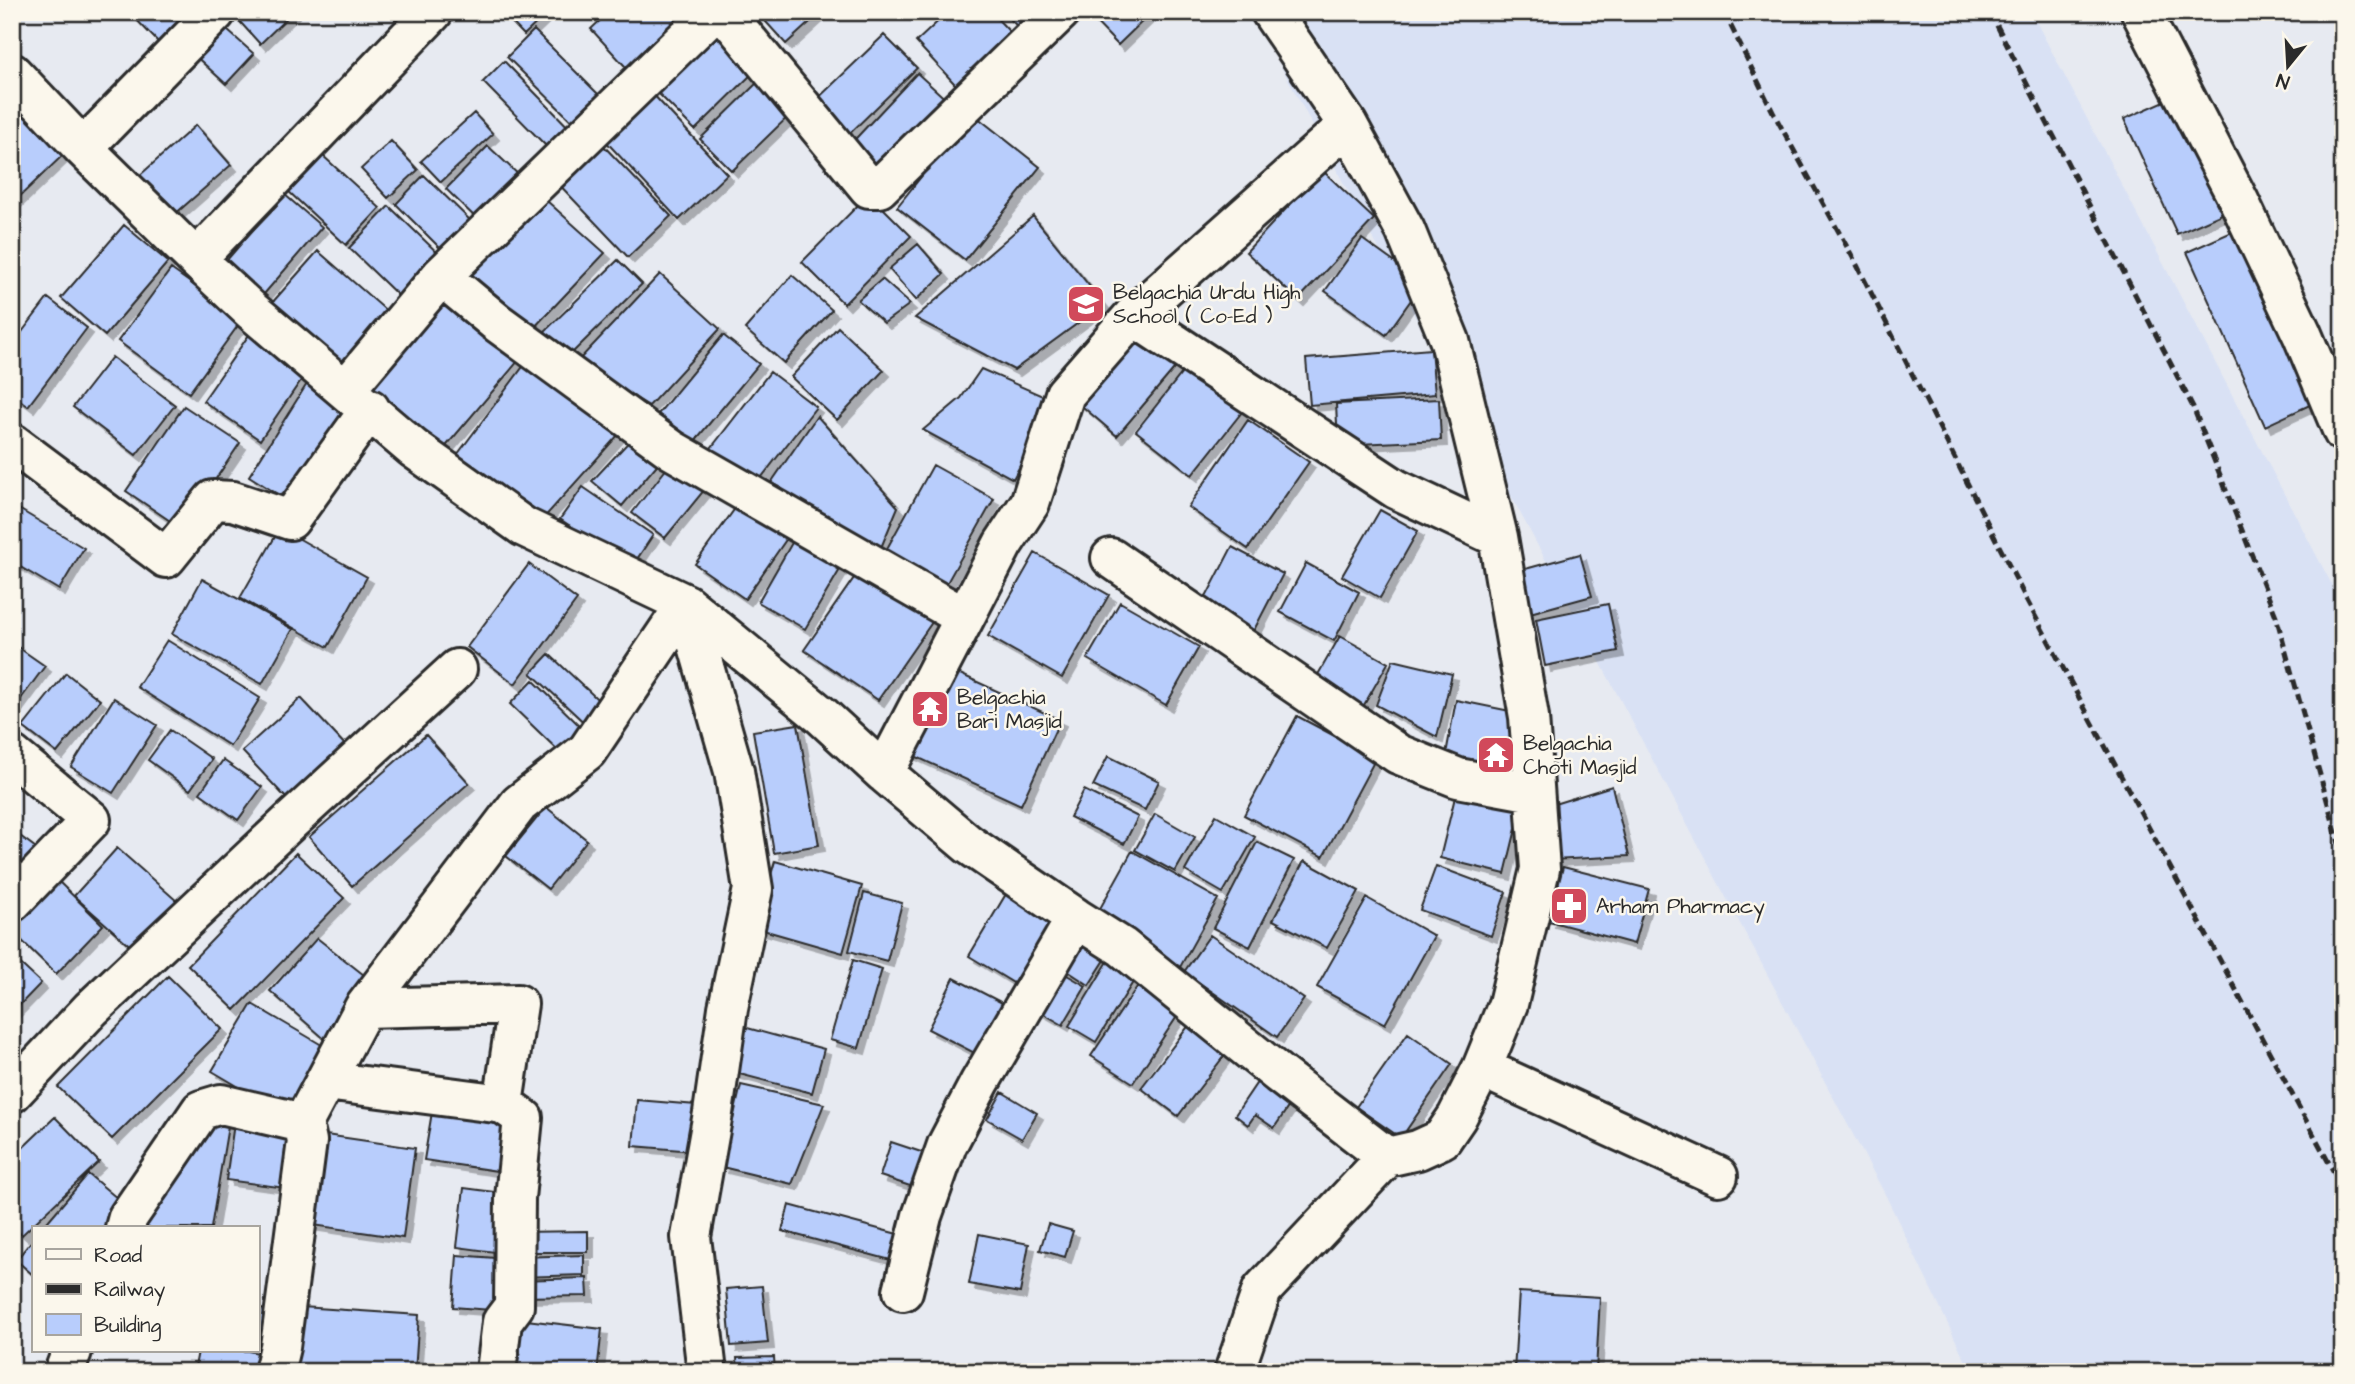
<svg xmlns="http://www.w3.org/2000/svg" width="2355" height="1384" font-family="'Architects Daughter',sans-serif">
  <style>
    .built { fill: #d9e1f4 }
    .building { fill: #b8cdfc; stroke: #2b2b2b; stroke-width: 2; filter: url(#shadow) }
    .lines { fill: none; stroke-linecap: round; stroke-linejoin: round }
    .minor-casing { stroke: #2b2b2b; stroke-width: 44 }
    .minor { stroke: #fbf7ec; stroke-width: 38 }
    .rail { stroke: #2b2b2b; stroke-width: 5; stroke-dasharray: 10 5; stroke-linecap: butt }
    .labels { text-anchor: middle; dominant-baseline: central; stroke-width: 5; stroke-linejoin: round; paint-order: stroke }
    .poi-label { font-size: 21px; fill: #2b2b2b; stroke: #fbf7ec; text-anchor: start }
  </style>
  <defs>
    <filter id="shadow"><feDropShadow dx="6" dy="6" stdDeviation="0" flood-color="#0004"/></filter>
  </defs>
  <rect width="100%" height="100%" fill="#e7eaf1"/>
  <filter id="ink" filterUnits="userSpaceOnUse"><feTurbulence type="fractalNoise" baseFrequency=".0143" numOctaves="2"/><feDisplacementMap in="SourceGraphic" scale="14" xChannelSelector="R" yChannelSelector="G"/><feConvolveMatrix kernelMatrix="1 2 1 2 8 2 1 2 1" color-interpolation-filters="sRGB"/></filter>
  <g filter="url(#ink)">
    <path class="built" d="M1252,12H2031L2331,583L2343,627V1372H1971L1886,1196Z"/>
    <path class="building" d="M129,12H198L162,46Z
      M231,12H293L260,44Z
      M502,12H548L524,35Z
      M609,12H703L635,77L591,29Z
      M757,12H821L786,44Z
      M948,12H991L1021,44L966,96L916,42Z
      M1003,12H1048L1025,34Z
      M1086,12H1152L1118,45Z
      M711,19L759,67L695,130L647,82Z
      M218,22L254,54L226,84L191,52Z
      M534,30L610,106L583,132L507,57Z
      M884,35L917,68L840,143L810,106Z
      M504,61L577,136L556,156L483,82Z
      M917,73L951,104L878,182L844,151Z
      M765,75L797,108L732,171L700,139Z
      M650,91L727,174L679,220L601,136Z
      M2169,99L2222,214L2177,234L2124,119Z
      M20,112L63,155L13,203L12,120Z
      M474,113L493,134L441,182L421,161Z
      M972,113L1040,167L965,260L897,207Z
      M196,125L231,165L174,215L139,176Z
      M596,138L671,216L628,257L553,178Z
      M391,141L418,170L388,198L361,169Z
      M488,146L522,178L480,222L446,189Z
      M321,154L380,208L346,245L287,190Z
      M1322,170L1374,219L1298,300L1246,252Z
      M424,175L479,229L450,258L396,204Z
      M537,192L605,253L529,333L457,266Z
      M284,194L322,227L258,301L220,268Z
      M869,194L911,236L844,304L802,262Z
      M389,206L447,262L407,304L349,248Z
      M1033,216L1104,304L1014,370L915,318Z
      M124,225L168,262L105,336L61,298Z
      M2234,231L2312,404L2265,426L2187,252Z
      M1362,239L1423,283L1386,335L1325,291Z
      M918,244L944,274L916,300L889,269Z
      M318,251L397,320L350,374L271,304Z
      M618,260L642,284L567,358L543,333Z
      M171,269L242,320L189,393L118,341Z
      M660,274L720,329L649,406L577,362Z
      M792,275L832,310L784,363L745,329Z
      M882,279L910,304L884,323L858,300Z
      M439,285L525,353L442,451L358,382Z
      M48,298L87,328L28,406L12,394V345Z
      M1131,323L1179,363L1117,436L1069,395Z
      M838,327L884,370L837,420L791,377Z
      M251,332L308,370L260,440L203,401Z
      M723,335L759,364L694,442L658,414Z
      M1431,349L1435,394L1310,405L1306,359Z
      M531,356L628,424L542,520L457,455Z
      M112,357L175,405L136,455L73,407Z
      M1186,368L1242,412L1192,475L1136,431Z
      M981,369L1054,401L1013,479L923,430L961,398Z
      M770,372L816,407L754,487L708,452Z
      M310,379L348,402L287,500L249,476Z
      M1439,399L1441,440L1338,445L1336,404Z
      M184,406L240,443L182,529L126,491Z
      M817,416L898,507L880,550L766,490Z
      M1248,420L1309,462L1248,549L1188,507Z
      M637,433L667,453L622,506L592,481Z
      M674,459L710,483L665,538L632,513Z
      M933,465L994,499L939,597L879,563Z
      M583,487L653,535L631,568L560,519Z
      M744,496L792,531L745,599L695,564Z
      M12,505L84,548L59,590L12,562Z
      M1380,510L1418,531L1380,598L1342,576Z
      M280,528L367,577L328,647L240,598Z
      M797,534L845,561L805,629L758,602Z
      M1232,547L1283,574L1253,632L1202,605Z
      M1035,553L1109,595L1062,678L988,636Z
      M1580,554L1592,596L1530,613L1518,571Z
      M1306,563L1359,592L1334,641L1280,612Z
      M529,564L577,600L515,684L467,647Z
      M863,565L937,615L878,700L804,650Z
      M202,579L293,629L262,684L172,634Z
      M1120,602L1199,647L1166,705L1087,659Z
      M1608,604L1618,651L1545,666L1536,619Z
      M1340,636L1388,663L1360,712L1312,685Z
      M167,640L260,698L230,746L137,687Z
      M12,643L45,666L12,711Z
      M549,654L608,709L590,728L531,673Z
      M1393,660L1452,674L1437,737L1376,705Z
      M947,668L1060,720L1021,805L908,753Z
      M66,673L100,700L57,753L23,727Z
      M533,680L587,733L564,756L510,704Z
      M114,698L157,725L113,793L71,767Z
      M301,698L346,746L287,799L242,751Z
      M1456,700L1515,712L1502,776L1444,765Z
      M1297,716L1376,758L1323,857L1244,815Z
      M798,724L819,845L774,853L753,731Z
      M170,730L212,759L190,790L148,760Z
      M426,735L469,783L352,886L309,837Z
      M1108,756L1159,781L1145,810L1093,786Z
      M223,760L262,787L238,820L200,793Z
      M1612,786L1629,856L1552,860L1551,805Z
      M1457,789L1522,804L1505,874L1440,858Z
      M1084,790L1138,817L1124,844L1070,817Z
      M546,807L587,840L548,889L506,856Z
      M1155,814L1195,837L1175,872L1135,850Z
      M1216,815L1255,837L1223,893L1185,871Z
      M12,830L36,848L12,879Z
      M1257,842L1294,860L1250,947L1213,928Z
      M117,848L178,902L135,950L74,896Z
      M1132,851L1218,899L1179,969L1093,921Z
      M296,853L344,898L235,1010L188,965Z
      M775,861L862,886L843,953L756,928Z
      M1304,861L1359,891L1327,948L1273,920Z
      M1436,866L1506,892L1491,936L1420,910Z
      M1563,867L1649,889L1634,944L1549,921Z
      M53,876L103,925L56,974L12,931V918Z
      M1009,889L1065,923L1025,990L969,956Z
      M864,893L902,903L887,961L849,951Z
      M1367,898L1434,936L1385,1024L1317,987Z
      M1084,931L1112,949L1089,985L1060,966Z
      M1210,935L1304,999L1277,1037L1184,972Z
      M317,938L364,975L328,1042L270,991Z
      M12,956L41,983L12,1013Z
      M1110,958L1138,974L1096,1042L1069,1026Z
      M853,960L882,969L859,1048L830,1040Z
      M1060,971L1086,986L1063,1025L1037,1010Z
      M168,976L222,1029L112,1139L58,1087Z
      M954,978L1012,1008L986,1059L928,1029Z
      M1137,987L1178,1015L1133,1083L1091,1056Z
      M252,1004L332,1051L292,1118L212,1071Z
      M1190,1024L1227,1052L1178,1116L1141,1088Z
      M740,1026L824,1049L812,1093L728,1071Z
      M1408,1033L1452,1064L1401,1138L1356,1107Z
      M1260,1078L1293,1100L1274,1128L1255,1115L1248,1125L1235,1115Z
      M741,1085L824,1104L792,1184L722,1167Z
      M1002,1092L1037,1113L1022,1139L987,1119Z
      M637,1100L708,1106L705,1152L633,1146Z
      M433,1106L513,1119L504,1172L424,1160Z
      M220,1110L230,1114L211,1228H144L129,1221Z
      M55,1117L99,1162L22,1235L12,1226V1158Z
      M234,1123L301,1132L293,1189L226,1180Z
      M319,1134L415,1148L403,1238L306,1224Z
      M891,1142L933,1156L922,1190L880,1176Z
      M88,1174L129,1208L112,1228H42Z
      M464,1188L510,1194L502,1253L457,1247Z
      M789,1205L905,1236L898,1262L782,1231Z
      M1048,1224L1073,1231L1065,1257L1040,1250Z
      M588,1231V1252H517V1232Z
      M979,1234L1029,1244L1020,1293L969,1284Z
      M33,1239V1275L16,1260Z
      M457,1255L508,1259L504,1311L453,1307Z
      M584,1255V1275L518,1277V1257Z
      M587,1278L588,1296L516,1297V1280Z
      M762,1286L768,1343L731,1346L726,1289Z
      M1519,1292L1600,1297L1596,1372H1514Z
      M287,1306L419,1315L415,1372H282Z
      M257,1308L277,1313L269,1345L257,1342Z
      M509,1318L602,1329L597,1372L503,1370Z
      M198,1351H248L265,1354L262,1372H194Z
      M774,1357L775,1372H738L737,1358Z"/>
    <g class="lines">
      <defs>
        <path id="minor" d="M724,12L869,188H879L1060,12
          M2141,12L2239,201L2302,334L2343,432
          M12,73L83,148L196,259L252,311L413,448L524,527L686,604L821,715L884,773L968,844L1076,918L1122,947L1279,1074L1387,1157L1418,1150L1442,1139L1457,1117L1482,1068L1508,1004L1540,869L1529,717L1498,537L1450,341L1405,230L1348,125L1271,12
          M83,148L216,12
          M196,259L433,12
          M441,276L495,321L672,450L964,617
          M1133,316L1396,489L1498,537
          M346,389L441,276L713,12
          M12,443L166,558L213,500L233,501L290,520L370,409
          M1111,558L1398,754L1458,778L1534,792
          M12,755L91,820L12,902
          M884,773L1003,544L1030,503L1065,394L1133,316L1348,125
          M1482,1068L1718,1176
          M326,1081L503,1104L518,1004L364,1008
          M12,1093L91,1009L291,821L457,669
          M125,1228L128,1217L201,1110L221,1104L303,1123
          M903,1291L922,1216L947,1145L980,1082L1076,918
          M64,1372L72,1351
          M274,1372L280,1347L307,1141L303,1123L364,1008L519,804L587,751L686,604L734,771L753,889L728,1008L713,1113L691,1237L707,1372
          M496,1372L502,1322L514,1306L515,1198L523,1118L503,1104
          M1234,1372L1262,1290L1387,1157"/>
      </defs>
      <use href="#minor" class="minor-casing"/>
      <use href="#minor" class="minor"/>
      <path class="rail" d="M1724,12L1774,114L1857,265L2026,599L2343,1189
        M1990,12L2193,407L2276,616L2343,858"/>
    </g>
  </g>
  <defs>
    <symbol id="school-square" viewBox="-11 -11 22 22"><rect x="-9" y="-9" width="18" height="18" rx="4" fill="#d1495b" stroke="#fbf7ec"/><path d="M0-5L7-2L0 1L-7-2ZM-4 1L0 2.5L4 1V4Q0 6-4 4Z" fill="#fff"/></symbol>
    <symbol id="temple-square" viewBox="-11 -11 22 22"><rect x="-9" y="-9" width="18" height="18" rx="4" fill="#d1495b" stroke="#fbf7ec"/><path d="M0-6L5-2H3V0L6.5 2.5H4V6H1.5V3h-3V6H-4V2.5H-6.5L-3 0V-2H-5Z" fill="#fff"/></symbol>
    <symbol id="pharmacy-square" viewBox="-11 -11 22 22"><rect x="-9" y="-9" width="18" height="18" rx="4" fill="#d1495b" stroke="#fbf7ec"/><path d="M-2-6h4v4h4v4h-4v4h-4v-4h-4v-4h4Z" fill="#fff"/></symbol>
  </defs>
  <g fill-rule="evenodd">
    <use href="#school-square" x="1064" y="282" width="44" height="44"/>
    <use href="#temple-square" x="908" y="687" width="44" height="44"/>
    <use href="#temple-square" x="1474" y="733" width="44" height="44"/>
    <use href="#pharmacy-square" x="1547" y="884" width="44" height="44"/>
  </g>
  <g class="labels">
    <g class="poi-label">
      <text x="1113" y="292">Belgachia Urdu High<tspan x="1113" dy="24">School ( Co-Ed )</tspan></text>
      <text x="957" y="697">Belgachia<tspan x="957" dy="24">Bari Masjid</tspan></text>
      <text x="1523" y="743">Belgachia<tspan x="1523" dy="24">Choti Masjid</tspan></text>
      <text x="1596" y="906">Arham Pharmacy</text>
    </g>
  </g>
  <rect width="2355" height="1384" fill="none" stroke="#fbf7ec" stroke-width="42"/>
  <rect x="21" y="21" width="2313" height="1342" fill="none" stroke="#2b2b2b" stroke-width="2.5" filter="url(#ink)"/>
  <rect x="32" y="1226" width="228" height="126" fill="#fbf7ec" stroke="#a8a59f" stroke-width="2"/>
  <rect x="46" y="1249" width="35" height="10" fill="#fbf7ec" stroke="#a8a59f" stroke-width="2"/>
  <text x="94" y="1262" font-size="21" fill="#2b2b2b">Road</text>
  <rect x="46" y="1284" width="35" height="10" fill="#2b2b2b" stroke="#a8a59f" stroke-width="2"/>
  <text x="94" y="1296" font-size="21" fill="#2b2b2b">Railway</text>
  <rect x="46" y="1314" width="35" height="21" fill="#b8cdfc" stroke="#a8a59f" stroke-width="2"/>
  <text x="94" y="1332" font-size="21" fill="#2b2b2b">Building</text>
  <g transform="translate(2288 66) rotate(198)" stroke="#fbf7ec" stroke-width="5" paint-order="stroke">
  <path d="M0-5L12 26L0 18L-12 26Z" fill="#2b2b2b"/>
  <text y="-10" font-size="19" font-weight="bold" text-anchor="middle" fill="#2b2b2b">N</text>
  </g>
</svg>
